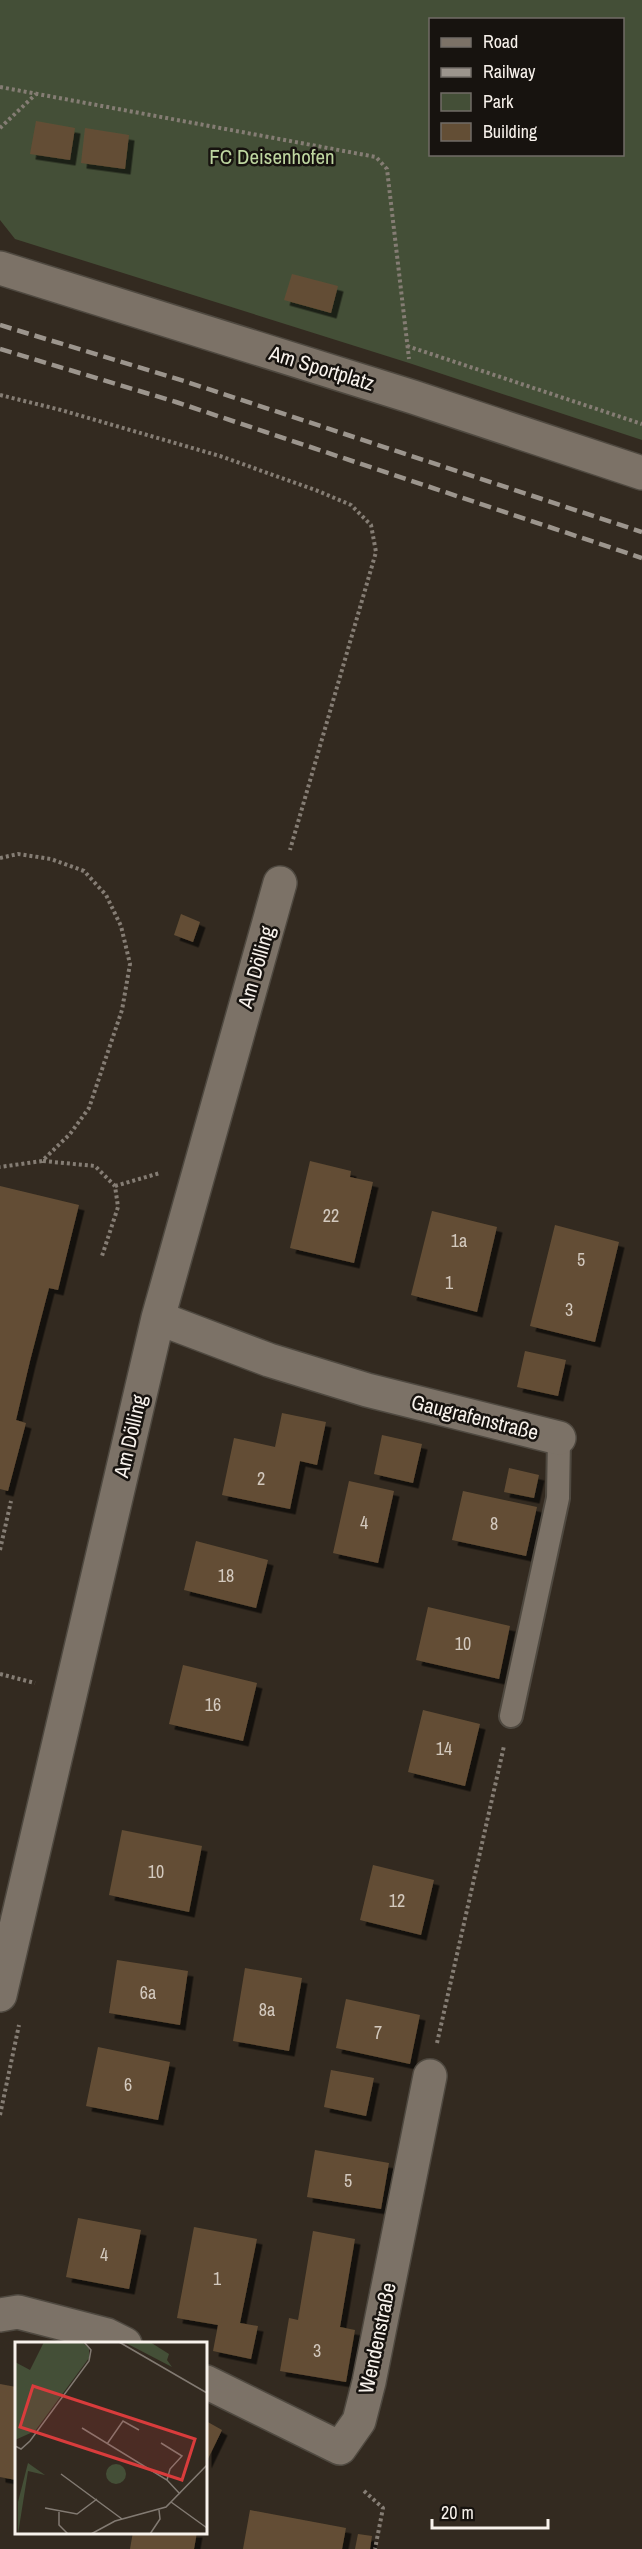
<svg xmlns="http://www.w3.org/2000/svg" width="642" height="2549" font-family="'Archivo Narrow',sans-serif">
  <style>
    .green { fill: #444f37; fill-rule: evenodd }
    .building { fill: #634e35; filter: url(#shadow) }
    .lines { fill: none; stroke-linecap: round; stroke-linejoin: round }
    .service-casing { stroke: #4f4940; stroke-width: 26 }
    .minor-casing { stroke: #4f4940; stroke-width: 36 }
    .path { stroke: #857d74; stroke-width: 4; stroke-dasharray: 3 3; stroke-linecap: butt }
    .service { stroke: #7c7267; stroke-width: 22 }
    .minor { stroke: #7c7267; stroke-width: 33 }
    .rail { stroke: #9c958d; stroke-width: 4.5; stroke-dasharray: 12 6; stroke-linecap: butt }
    .labels { text-anchor: middle; dominant-baseline: central; stroke-width: 5; stroke-linejoin: round; paint-order: stroke }
    .number-label { font-size: 18px; fill: #d3c9be }
    .park-label { font-size: 21px; fill: #bed6a0; stroke: #17130f }
    .street-label { font-size: 21px; fill: #f8f2ec; stroke: #17130f }
    .inset-road { fill: none; stroke: #827a72; stroke-width: 1.5 }
    .view { fill: #d93c3c; fill-opacity: 0.15; stroke: #d93c3c; stroke-width: 3 }
    .inset-edge { fill: none; stroke: #f8f2ec; stroke-width: 3 }
  </style>
  <defs>
    <filter id="shadow"><feDropShadow dx="5.5" dy="5.5" stdDeviation="0" flood-color="#0009"/></filter>
  </defs>
  <rect width="100%" height="100%" fill="#332a20"/>
  <path class="green" d="M0,0H642V440L409,363L15,239L0,220ZM430,20H622V154H430Z"/>
  <path class="building" d="M36,121L75,128L70,160L30,154Z
    M85,128L129,135L125,169L81,163Z
    M292,274L338,286L331,313L284,300Z
    M181,914L200,922L193,942L174,935Z
    M310,1161L351,1171L350,1177L373,1182L354,1263L290,1248Z
    M0,1186L79,1205L58,1290L49,1288L30,1361L16,1420L26,1423L8,1491L0,1489Z
    M432,1211L497,1227L477,1312L411,1295Z
    M555,1225L619,1242L595,1342L530,1326Z
    M525,1351L566,1360L558,1396L517,1387Z
    M282,1413L326,1422L317,1465L300,1461L290,1509L222,1495L234,1438L275,1447Z
    M382,1435L422,1444L413,1483L374,1474Z
    M509,1468L539,1475L534,1498L504,1492Z
    M349,1481L394,1491L378,1563L333,1553Z
    M463,1491L537,1507L526,1556L452,1540Z
    M196,1541L268,1560L256,1608L184,1590Z
    M428,1607L510,1626L499,1679L416,1660Z
    M183,1665L257,1683L243,1741L169,1724Z
    M423,1710L480,1724L465,1786L408,1772Z
    M122,1830L202,1846L189,1912L109,1895Z
    M373,1865L434,1880L421,1935L360,1920Z
    M117,1960L188,1971L180,2025L109,2013Z
    M245,1968L302,1978L289,2051L233,2041Z
    M346,1999L420,2015L410,2064L336,2048Z
    M98,2047L170,2062L158,2120L86,2106Z
    M331,2070L374,2078L366,2116L324,2107Z
    M315,2150L389,2163L381,2209L307,2197Z
    M78,2218L141,2230L129,2289L66,2277Z
    M194,2227L257,2239L240,2323L258,2326L251,2359L213,2351L218,2325L177,2318Z
    M313,2231L355,2239L340,2327L355,2330L346,2382L280,2371L289,2318L298,2320Z
    M0,2384L16,2387V2480L0,2477Z
    M206,2421L222,2430L206,2463Z
    M250,2510L346,2528L342,2549H243Z
    M133,2532H197L194,2549H130Z
    M358,2534L372,2536L370,2549H355Z"/>
  <g class="lines">
    <defs>
      <path id="service" d="M511,1716L558,1498L559,1438"/>
      <path id="minor" d="M0,268L413,397L642,473
        M158,1318L269,1360L367,1390L559,1438
        M0,1995L158,1318L280,883
        M0,2315L18,2312L107,2335L125,2344
        M206,2382L340,2448L359,2421L369,2382L430,2076"/>
    </defs>
    <use href="#service" class="service-casing"/>
    <use href="#minor" class="minor-casing"/>
    <path class="path" d="M0,87L376,157L387,169L409,359
      M0,128L36,94
      M407,346L642,424
      M0,395L61,410L220,456L318,491L351,505L371,525L376,552L290,850
      M0,858L18,854L51,859L84,871L106,895L121,926L130,964L122,1010L89,1108L70,1134L42,1161L0,1167
      M43,1161L95,1166L115,1186L118,1207L102,1256
      M115,1186L160,1173
      M0,1550L11,1501
      M0,1674L35,1683
      M437,2043L504,1746
      M0,2115L19,2025
      M364,2491L383,2508L375,2549"/>
    <use href="#service" class="service"/>
    <use href="#minor" class="minor"/>
    <path class="rail" d="M0,325L184,381L642,532
      M0,349L176,402L642,558"/>
  </g>
  <g class="labels">
    <g class="number-label">
      <text x="331" y="1215">22</text>
      <text x="459" y="1240">1a</text>
      <text x="581" y="1259">5</text>
      <text x="449" y="1282">1</text>
      <text x="569" y="1309">3</text>
      <text x="261" y="1478">2</text>
      <text x="364" y="1522">4</text>
      <text x="494" y="1523">8</text>
      <text x="226" y="1575">18</text>
      <text x="463" y="1643">10</text>
      <text x="213" y="1704">16</text>
      <text x="444" y="1748">14</text>
      <text x="156" y="1871">10</text>
      <text x="397" y="1900">12</text>
      <text x="148" y="1992">6a</text>
      <text x="267" y="2009">8a</text>
      <text x="378" y="2032">7</text>
      <text x="128" y="2084">6</text>
      <text x="348" y="2180">5</text>
      <text x="104" y="2254">4</text>
      <text x="217" y="2278">1</text>
      <text x="317" y="2350">3</text>
    </g>
    <g class="park-label">
      <text x="272" y="156">FC Deisenhofen</text>
    </g>
    <g class="street-label">
      <text transform="translate(322 368) rotate(17)">Am Sportplatz</text>
      <text transform="translate(256 967) rotate(-74)">Am Dölling</text>
      <text transform="translate(475 1417) rotate(14)">Gaugrafenstraße</text>
      <text transform="translate(130 1436) rotate(-77)">Am Dölling</text>
      <text transform="translate(377 2338) rotate(-78)">Wendenstraße</text>
    </g>
  </g>
  <g transform="translate(15 2342)">
    <rect width="192" height="192" fill="#332a20"/>
    <path d="M29,0H67L74,6V16L20,89L0,98V20L15,28ZM109,0H135L154,12L152,18L157,25ZM13,121L30,133L13,129L3,192V160ZM91 132a10 10 0 1 1 20 0a10 10 0 1 1-20 0Z" fill="#444f37"/>
    <path class="inset-road" d="M104,0L192,51M67,86L152,138L165,152M146,101L167,114L155,127L152,138M92,102L108,79L124,88M0,104L6,107L15,99L74,19L76,8L69,0M46,132L107,177M156,160L192,186M30,166L62,172L82,157M44,170V183L53,192M76,192L100,179L151,165L192,123M135,192L145,177L144,168"/>
    <path class="view" d="M18,44L180,97L167,138L5,85Z"/>
    <rect width="192" height="192" class="inset-edge"/>
  </g>
  <rect x="429" y="18" width="195" height="138" fill="#17130f" stroke="#716c67" stroke-width="1.5"/>
  <rect x="441" y="38" width="30" height="9" fill="#7c7267" stroke="#716c67" stroke-width="1.5"/>
  <text x="483" y="48" font-size="18" fill="#f8f2ec">Road</text>
  <rect x="441" y="68" width="30" height="9" fill="#9c958d" stroke="#716c67" stroke-width="1.5"/>
  <text x="483" y="78" font-size="18" fill="#f8f2ec">Railway</text>
  <rect x="441" y="93" width="30" height="18" fill="#444f37" stroke="#716c67" stroke-width="1.5"/>
  <text x="483" y="108" font-size="18" fill="#f8f2ec">Park</text>
  <rect x="441" y="123" width="30" height="18" fill="#634e35" stroke="#716c67" stroke-width="1.5"/>
  <text x="483" y="138" font-size="18" fill="#f8f2ec">Building</text>
  <path d="M432 2519v9h116v-9" fill="none" stroke="#f8f2ec" stroke-width="3"/>
  <text x="441" y="2519" font-size="18" fill="#f8f2ec" stroke="#17130f" stroke-width="4.5" paint-order="stroke">20 m</text>
</svg>
